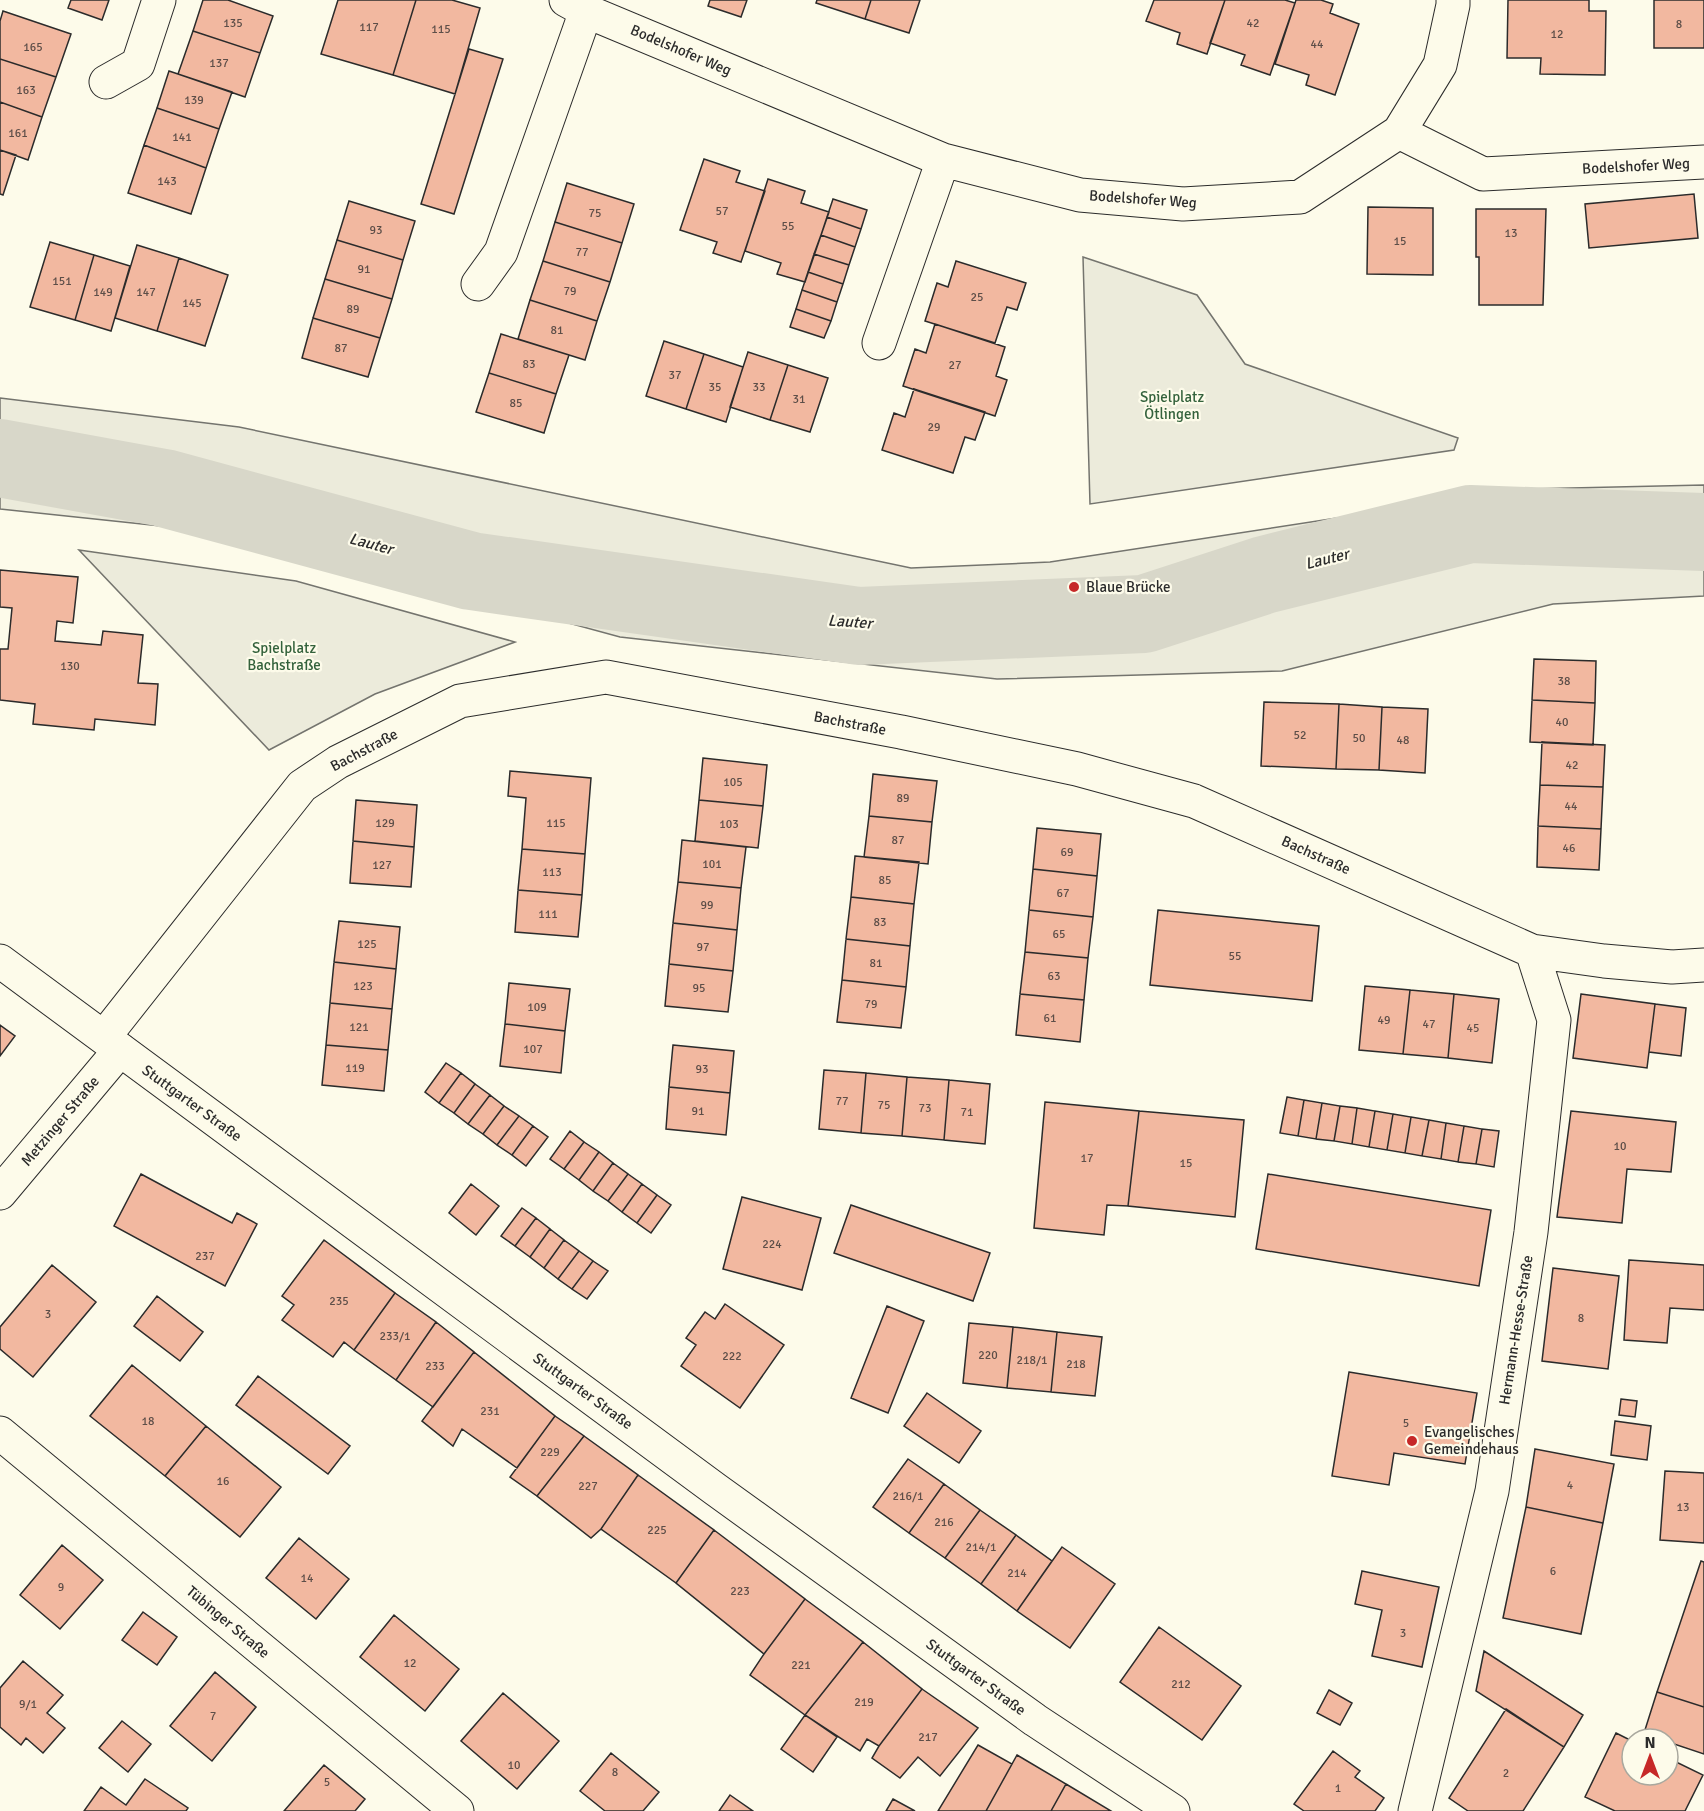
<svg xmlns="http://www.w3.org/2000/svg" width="1704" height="1811" font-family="Signika,sans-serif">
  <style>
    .green { fill: #ecebdb; stroke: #74746e; stroke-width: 1.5 }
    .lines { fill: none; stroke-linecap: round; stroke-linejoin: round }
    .river { stroke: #d8d7c9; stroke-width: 78 }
    .building { fill: #f2b8a0; stroke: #2b2b2b; stroke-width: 1.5 }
    .minor-casing { stroke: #2b2b2b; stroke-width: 35 }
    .major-casing { stroke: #2b2b2b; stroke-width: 35 }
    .minor { stroke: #fdfbea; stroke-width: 33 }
    .major { stroke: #fdfbea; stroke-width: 33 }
    .poi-dot { fill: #c62828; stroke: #fdfbea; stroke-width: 2 }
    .labels { text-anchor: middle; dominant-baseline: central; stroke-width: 4.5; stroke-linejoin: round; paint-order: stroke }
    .number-label { font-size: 12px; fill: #5d4e48 }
    .street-label { font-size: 15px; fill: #2b2b2b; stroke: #fdfbea }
    .park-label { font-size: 15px; fill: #34623c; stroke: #fdfbea }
    .poi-label { font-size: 15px; fill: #2b2b2b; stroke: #fdfbea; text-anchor: start }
    .water-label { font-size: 16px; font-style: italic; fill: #2b2b2b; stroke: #fdfbea }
  </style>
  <rect width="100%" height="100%" fill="#fdfbea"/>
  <path class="green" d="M1083,257L1197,295L1245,364L1458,438L1454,450L1090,504Z
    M0,398L239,427L911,568L1050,562L1526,489L1704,485V596L1553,604L1282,671L997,679L620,637L246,535L0,509Z
    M79,550L296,581L515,642L375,694L269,750Z"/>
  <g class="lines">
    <path class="river" d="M0,458L164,488L471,571L859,626L1144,614L1264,575L1470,524L1704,532"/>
  </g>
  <path class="building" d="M71,0H109L102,20L68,8Z
    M203,0H228L273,16L260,53L193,31Z
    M338,0H416L393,75L321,54Z
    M416,0H452L480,8L455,94L393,75Z
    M710,0H747L741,17L708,6Z
    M817,0H871L865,19L816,3Z
    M871,0H920L909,33L865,19Z
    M1154,0H1225L1207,54L1177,44L1180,33L1146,21Z
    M1225,0H1285L1295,3L1270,75L1241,65L1245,55L1210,43Z
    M1296,0H1321L1333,4L1330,13L1359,24L1335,95L1306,85L1309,75L1275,64Z
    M1508,0H1589V11H1606L1605,75L1540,74L1541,58H1507Z
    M1654,0H1704V48H1654Z
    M3,11L71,34L56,77L0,59V21Z
    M193,31L260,53L245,97L178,74Z
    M469,49L503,59L454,214L421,204Z
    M0,59L56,77L42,117L0,102Z
    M169,71L232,92L219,129L157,108Z
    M0,102L42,117L28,160L0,150Z
    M157,108L219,129L206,168L144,145Z
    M144,145L206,168L191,214L128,193Z
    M0,150L16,155L3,195L0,194Z
    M704,159L740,171L736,182L765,191L741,262L713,253L717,242L680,230Z
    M768,179L805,191L801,203L829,212L805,282L777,274L781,263L745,251Z
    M567,183L634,204L622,243L555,222Z
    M1694,194L1698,238L1589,248L1585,204Z
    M833,199L867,210L861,229L827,217Z
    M349,201L415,221L403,260L337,240Z
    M1368,207L1433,208V275L1367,274Z
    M1476,209H1546L1543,305H1479V257H1476Z
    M827,217L861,229L855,247L821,235Z
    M555,222L622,243L610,282L543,261Z
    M821,235L855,247L849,265L814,254Z
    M337,240L403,260L392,299L325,279Z
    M50,242L94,255L75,320L30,307Z
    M137,245L179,258L157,331L115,318Z
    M814,254L849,265L843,284L808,272Z
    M94,255L130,266L111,331L75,320Z
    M179,258L228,275L205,346L157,331Z
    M543,261L610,282L597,321L530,300Z
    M956,261L1026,283L1017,310L1007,307L995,343L925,321L937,283L948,287Z
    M808,272L843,284L837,302L802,290Z
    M325,279L392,299L380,338L313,318Z
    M802,290L837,302L831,321L796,309Z
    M530,300L597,321L585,360L518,339Z
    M796,309L831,321L824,338L790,327Z
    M313,318L380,338L368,377L302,358Z
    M935,324L1005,347L996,376L1007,380L995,416L903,386L915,349L926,353Z
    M501,334L569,355L556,394L489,373Z
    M664,341L704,354L686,409L646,396Z
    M748,352L788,365L770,420L730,407Z
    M704,354L743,367L726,422L686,409Z
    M788,365L828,378L810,432L770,420Z
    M489,373L556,394L544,433L476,412Z
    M914,389L985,412L975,440L965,437L953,473L882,450L894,413L905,417Z
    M0,570L78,577L73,623L57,621L55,641L101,645L103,631L143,635L138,683L158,684L155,725L95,719L94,730L33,724L35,704L0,700V649H8L12,608L0,607Z
    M1534,659L1596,661L1595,703L1532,700Z
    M1532,700L1595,703L1593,745L1530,742Z
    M1264,702L1339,704L1336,769L1261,766Z
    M1339,704L1382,707L1379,770L1336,769Z
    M1382,707L1428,709L1425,773L1379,770Z
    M1542,742L1605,745L1603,787L1540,785Z
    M703,758L767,765L763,806L699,800Z
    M510,771L591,778L585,854L522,849L526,798L508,796Z
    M873,774L937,781L932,822L869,816Z
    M1540,785L1603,787L1601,829L1538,826Z
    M356,800L417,805L414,847L353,841Z
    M699,800L763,806L758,848L695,841Z
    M869,816L932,822L928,864L864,857Z
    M1538,826L1601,829L1599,870L1537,867Z
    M1037,828L1101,834L1097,876L1033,869Z
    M682,840L746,847L741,888L678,882Z
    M353,841L414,847L411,887L350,883Z
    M522,849L585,854L582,895L518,890Z
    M855,856L919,862L914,904L851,897Z
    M1033,869L1097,876L1093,917L1029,910Z
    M678,882L741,888L737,930L673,923Z
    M518,890L582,895L578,937L515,932Z
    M851,897L914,904L910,946L846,939Z
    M1029,910L1093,917L1088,958L1025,952Z
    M1158,910L1319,926L1312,1001L1150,985Z
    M339,921L400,927L396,969L334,962Z
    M673,923L737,930L733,971L669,964Z
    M846,939L910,946L906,987L842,980Z
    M1025,952L1088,958L1084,1000L1020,994Z
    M334,962L396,969L392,1009L330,1003Z
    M669,964L733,971L728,1012L665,1006Z
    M842,980L906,987L901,1028L837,1022Z
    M509,983L570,989L565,1031L505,1024Z
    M1365,986L1410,990L1403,1054L1359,1050Z
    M1410,990L1454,994L1448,1058L1403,1054Z
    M1020,994L1084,1000L1080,1042L1016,1035Z
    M1454,994L1499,999L1492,1063L1448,1058Z
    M1581,994L1655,1004L1647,1068L1573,1058Z
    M330,1003L392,1009L388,1050L326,1045Z
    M1655,1004L1686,1008L1681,1056L1649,1052Z
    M505,1024L565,1031L561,1073L500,1066Z
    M0,1025L15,1036L0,1056Z
    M326,1045L388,1050L384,1091L322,1085Z
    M673,1045L734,1051L730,1093L669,1087Z
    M446,1063L461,1073L439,1103L425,1092Z
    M824,1070L866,1073L861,1133L819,1129Z
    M461,1073L475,1084L454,1113L439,1103Z
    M866,1073L907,1077L902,1136L861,1133Z
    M907,1077L949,1080L944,1140L902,1136Z
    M949,1080L990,1084L985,1144L944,1140Z
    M475,1084L490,1095L468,1124L454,1113Z
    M669,1087L730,1093L726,1135L666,1129Z
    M490,1095L504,1106L483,1134L468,1124Z
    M1287,1097L1304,1100L1298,1136L1280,1133Z
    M1304,1100L1322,1103L1316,1139L1298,1136Z
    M1045,1102L1139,1111L1128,1206L1107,1205L1104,1235L1034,1228Z
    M1322,1103L1340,1106L1334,1141L1316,1139Z
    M504,1106L519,1116L497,1145L483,1134Z
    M1340,1106L1357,1108L1352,1144L1334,1141Z
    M1357,1108L1375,1111L1369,1147L1352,1144Z
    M1139,1111L1244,1120L1235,1217L1128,1206Z
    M1375,1111L1393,1114L1387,1150L1369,1147Z
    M1571,1111L1676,1122L1671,1172L1627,1169L1622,1223L1557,1217Z
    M1393,1114L1411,1117L1405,1153L1387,1150Z
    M519,1116L533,1126L512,1155L497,1145Z
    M1411,1117L1429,1120L1422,1156L1405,1153Z
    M1429,1120L1446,1123L1441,1159L1422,1156Z
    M1446,1123L1464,1126L1458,1162L1441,1159Z
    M533,1126L548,1137L526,1166L512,1155Z
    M1464,1126L1482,1129L1476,1164L1458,1162Z
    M1482,1129L1499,1131L1494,1167L1476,1164Z
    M570,1131L584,1142L564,1169L550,1159Z
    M584,1142L599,1152L579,1180L564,1169Z
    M599,1152L613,1163L593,1191L579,1180Z
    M613,1163L628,1174L608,1201L593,1191Z
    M141,1174L232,1223L237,1213L257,1224L225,1286L114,1226Z
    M628,1174L642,1184L622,1212L608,1201Z
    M1268,1174L1491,1210L1479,1286L1256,1249Z
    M471,1184L499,1206L476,1235L449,1213Z
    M642,1184L657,1195L637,1223L622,1212Z
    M657,1195L671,1205L651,1233L637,1223Z
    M742,1197L821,1218L802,1290L723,1269Z
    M851,1205L990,1253L973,1301L834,1253Z
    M522,1208L536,1218L515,1246L501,1236Z
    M536,1218L550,1229L530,1257L515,1246Z
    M550,1229L564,1240L544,1268L530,1257Z
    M324,1240L395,1293L354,1350L344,1342L333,1357L282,1320L294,1305L282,1296Z
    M564,1240L579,1251L558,1279L544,1268Z
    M579,1251L593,1261L572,1289L558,1279Z
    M1629,1260L1704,1265V1310L1670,1308L1667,1343L1624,1340Z
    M593,1261L608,1271L587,1299L572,1289Z
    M52,1265L96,1302L33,1377L0,1349V1327Z
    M1553,1268L1619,1276L1608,1369L1542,1361Z
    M395,1293L436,1322L396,1380L354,1350Z
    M157,1296L203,1332L180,1361L134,1326Z
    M725,1304L784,1345L740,1408L681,1366L696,1345L686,1338L705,1312L715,1319Z
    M887,1306L924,1321L888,1413L851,1398Z
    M436,1322L474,1352L433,1407L396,1380Z
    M969,1323L1013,1327L1007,1388L963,1383Z
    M1013,1327L1057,1332L1051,1392L1007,1388Z
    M1057,1332L1102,1337L1095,1396L1051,1392Z
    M474,1352L555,1416L517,1468L462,1429L453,1446L422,1421Z
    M132,1365L206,1426L165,1476L90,1416Z
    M1349,1372L1477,1393L1465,1464L1394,1453L1389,1485L1332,1476Z
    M258,1376L350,1446L328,1474L236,1405Z
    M927,1393L981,1431L959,1463L904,1426Z
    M1621,1399L1637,1401L1635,1417L1619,1415Z
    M555,1416L584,1436L537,1496L510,1477Z
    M1615,1421L1651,1426L1647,1460L1611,1455Z
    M206,1426L281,1487L240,1537L165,1476Z
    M584,1436L638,1475L601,1529L591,1538L537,1496Z
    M1535,1449L1614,1464L1603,1523L1526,1507Z
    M908,1459L944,1484L909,1533L873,1507Z
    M1665,1471L1704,1473V1543L1660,1540Z
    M638,1475L714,1530L676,1583L601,1529Z
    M944,1484L980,1510L945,1558L909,1533Z
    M1526,1507L1603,1523L1581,1634L1503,1618Z
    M980,1510L1016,1535L981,1584L945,1558Z
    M714,1530L805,1599L764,1654L676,1583Z
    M1016,1535L1052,1561L1017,1611L981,1584Z
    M299,1538L349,1579L316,1619L266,1578Z
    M62,1545L103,1580L60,1629L20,1595Z
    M1062,1547L1115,1584L1070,1648L1017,1611Z
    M1701,1561L1704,1562V1707L1657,1692Z
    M1362,1571L1439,1587L1422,1667L1372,1656L1382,1610L1355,1604Z
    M805,1599L863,1642L805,1715L750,1675L764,1654Z
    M143,1612L177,1637L157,1665L122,1640Z
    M394,1615L459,1669L425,1711L360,1657Z
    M1159,1627L1241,1686L1202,1740L1120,1682Z
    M863,1642L922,1689L879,1746L867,1739L860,1751L805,1715Z
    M1484,1651L1583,1715L1564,1747L1476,1691Z
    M23,1661L63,1695L47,1713L65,1728L43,1753L26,1738L21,1745L0,1727V1688Z
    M215,1672L256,1707L212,1761L170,1726Z
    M922,1689L978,1728L940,1776L918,1757L900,1778L872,1758L879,1746Z
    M1329,1690L1352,1703L1340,1725L1317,1713Z
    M1657,1692L1704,1707V1754L1668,1742V1739H1660L1644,1733Z
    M503,1693L559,1741L517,1789L461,1741Z
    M1506,1709L1564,1747L1523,1811H1468L1449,1798Z
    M805,1715L837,1737L813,1772L781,1749Z
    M122,1721L151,1744L128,1772L99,1748Z
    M1616,1733L1632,1741V1775H1668V1758L1703,1775L1685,1811H1615L1585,1797Z
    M978,1745L1012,1764L986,1811H938Z
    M1333,1751L1360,1771L1355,1777L1384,1798L1375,1811H1304L1294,1804Z
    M611,1753L659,1792L643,1811H605L580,1791Z
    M1017,1755L1066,1784L1051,1811H986Z
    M324,1765L365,1799L355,1811H284Z
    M145,1779L188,1808L186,1811H84L101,1787L126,1805Z
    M1066,1784L1111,1811H1051Z
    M730,1795L753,1811H719Z
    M893,1799L915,1811H886Z"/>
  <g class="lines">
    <defs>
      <path id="minor" d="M566,0L586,11L943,160L1080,195L1183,204L1300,197L1399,132L1440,65L1453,5V0
        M106,82L138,64L159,0
        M1399,132L1483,174L1704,162
        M478,284L501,252L586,11
        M879,343L943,160
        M104,1037L302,786L338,762L460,701L606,677L901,732L1077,769L1194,801L1532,951L1604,961L1672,967L1704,965
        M0,1193L120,1050
        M0,1433L457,1811
        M1415,1811L1492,1491L1531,1232L1554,1020L1532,951"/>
      <path id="major" d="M0,961L715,1489L1035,1720L1173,1811"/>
    </defs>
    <use href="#minor" class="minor-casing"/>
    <use href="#major" class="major-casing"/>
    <use href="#minor" class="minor"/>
    <use href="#major" class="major"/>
  </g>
  <g class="poi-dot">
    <circle cx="1074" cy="587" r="6"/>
    <circle cx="1412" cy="1441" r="6"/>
  </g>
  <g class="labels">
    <g class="number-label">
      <text x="233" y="23">135</text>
      <text x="1253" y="23">42</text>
      <text x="1679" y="24">8</text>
      <text x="369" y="27">117</text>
      <text x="441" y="29">115</text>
      <text x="1557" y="34">12</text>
      <text x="1317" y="44">44</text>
      <text x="33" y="47">165</text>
      <text x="219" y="63">137</text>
      <text x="26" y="90">163</text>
      <text x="194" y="100">139</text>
      <text x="18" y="133">161</text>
      <text x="182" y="137">141</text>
      <text x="167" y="181">143</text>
      <text x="722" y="211">57</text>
      <text x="595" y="213">75</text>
      <text x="788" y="226">55</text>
      <text x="376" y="230">93</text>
      <text x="1511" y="233">13</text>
      <text x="1400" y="241">15</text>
      <text x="582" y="252">77</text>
      <text x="364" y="269">91</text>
      <text x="62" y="281">151</text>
      <text x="570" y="291">79</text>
      <text x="103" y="292">149</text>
      <text x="146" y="292">147</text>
      <text x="977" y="297">25</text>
      <text x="192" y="303">145</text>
      <text x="353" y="309">89</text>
      <text x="557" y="330">81</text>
      <text x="341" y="348">87</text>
      <text x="529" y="364">83</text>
      <text x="955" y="365">27</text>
      <text x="675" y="375">37</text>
      <text x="715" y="387">35</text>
      <text x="759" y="387">33</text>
      <text x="799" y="399">31</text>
      <text x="516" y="403">85</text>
      <text x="934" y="427">29</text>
      <text x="70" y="666">130</text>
      <text x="1564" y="681">38</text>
      <text x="1562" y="722">40</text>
      <text x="1300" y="735">52</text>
      <text x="1359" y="738">50</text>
      <text x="1403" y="740">48</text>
      <text x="1572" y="765">42</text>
      <text x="733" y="782">105</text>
      <text x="903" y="798">89</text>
      <text x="1571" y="806">44</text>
      <text x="385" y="823">129</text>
      <text x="556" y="823">115</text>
      <text x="729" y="824">103</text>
      <text x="898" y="840">87</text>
      <text x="1569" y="848">46</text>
      <text x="1067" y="852">69</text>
      <text x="712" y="864">101</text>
      <text x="382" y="865">127</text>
      <text x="552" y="872">113</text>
      <text x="885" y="880">85</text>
      <text x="1063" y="893">67</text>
      <text x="707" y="905">99</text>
      <text x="548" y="914">111</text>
      <text x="880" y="922">83</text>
      <text x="1059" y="934">65</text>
      <text x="367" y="944">125</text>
      <text x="703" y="947">97</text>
      <text x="1235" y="956">55</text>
      <text x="876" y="963">81</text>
      <text x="1054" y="976">63</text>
      <text x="363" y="986">123</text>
      <text x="699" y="988">95</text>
      <text x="871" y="1004">79</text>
      <text x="537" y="1007">109</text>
      <text x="1050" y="1018">61</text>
      <text x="1384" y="1020">49</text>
      <text x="1429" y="1024">47</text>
      <text x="359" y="1027">121</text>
      <text x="1473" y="1028">45</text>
      <text x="533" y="1049">107</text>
      <text x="355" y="1068">119</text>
      <text x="702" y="1069">93</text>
      <text x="842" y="1101">77</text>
      <text x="884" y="1105">75</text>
      <text x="925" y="1108">73</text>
      <text x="698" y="1111">91</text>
      <text x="967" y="1112">71</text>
      <text x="1620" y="1146">10</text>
      <text x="1087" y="1158">17</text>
      <text x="1186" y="1163">15</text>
      <text x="772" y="1244">224</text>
      <text x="205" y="1256">237</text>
      <text x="339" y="1301">235</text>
      <text x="48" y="1314">3</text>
      <text x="1581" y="1318">8</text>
      <text x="395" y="1336">233/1</text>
      <text x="988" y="1355">220</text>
      <text x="732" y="1356">222</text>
      <text x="1032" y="1360">218/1</text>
      <text x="1076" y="1364">218</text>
      <text x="435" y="1366">233</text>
      <text x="490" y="1411">231</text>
      <text x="148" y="1421">18</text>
      <text x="1406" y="1423">5</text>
      <text x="550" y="1452">229</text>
      <text x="223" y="1481">16</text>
      <text x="1570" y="1485">4</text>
      <text x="588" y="1486">227</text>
      <text x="908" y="1496">216/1</text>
      <text x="1683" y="1507">13</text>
      <text x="944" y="1522">216</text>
      <text x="657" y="1530">225</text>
      <text x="981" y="1547">214/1</text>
      <text x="1553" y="1571">6</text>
      <text x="1017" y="1573">214</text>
      <text x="307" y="1578">14</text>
      <text x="61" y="1587">9</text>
      <text x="740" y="1591">223</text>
      <text x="1403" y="1633">3</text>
      <text x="410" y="1663">12</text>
      <text x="801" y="1665">221</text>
      <text x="1181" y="1684">212</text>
      <text x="864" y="1702">219</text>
      <text x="28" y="1704">9/1</text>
      <text x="213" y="1716">7</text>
      <text x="928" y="1737">217</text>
      <text x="514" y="1765">10</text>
      <text x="615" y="1772">8</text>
      <text x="1506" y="1773">2</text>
      <text x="327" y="1782">5</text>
      <text x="1338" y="1788">1</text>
    </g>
    <g class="street-label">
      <text transform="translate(681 50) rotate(23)">Bodelshofer Weg</text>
      <text transform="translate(1636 166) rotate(-3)">Bodelshofer Weg</text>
      <text transform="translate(1143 199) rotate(4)">Bodelshofer Weg</text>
      <text transform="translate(850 723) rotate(11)">Bachstraße</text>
      <text transform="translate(364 750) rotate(-28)">Bachstraße</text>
      <text transform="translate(1316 855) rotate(24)">Bachstraße</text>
      <text transform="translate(192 1103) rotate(36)">Stuttgarter Straße</text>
      <text transform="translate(60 1121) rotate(-50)">Metzinger Straße</text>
      <text transform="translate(1516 1330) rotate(-81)">Hermann-Hesse-Straße</text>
      <text transform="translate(583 1391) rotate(36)">Stuttgarter Straße</text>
      <text transform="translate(228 1622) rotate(40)">Tübinger Straße</text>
      <text transform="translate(976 1677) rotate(36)">Stuttgarter Straße</text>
    </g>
    <g class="park-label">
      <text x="1172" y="397">Spielplatz<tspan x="1172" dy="17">Ötlingen</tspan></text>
      <text x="284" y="648">Spielplatz<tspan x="284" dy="17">Bachstraße</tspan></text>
    </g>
    <g class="poi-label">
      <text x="1086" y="587">Blaue Brücke</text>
      <text x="1424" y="1432">Evangelisches<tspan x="1424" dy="17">Gemeindehaus</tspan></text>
    </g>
    <g class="water-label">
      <text transform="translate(371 544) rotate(15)">Lauter</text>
      <text transform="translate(1327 559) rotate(-14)">Lauter</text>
      <text transform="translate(850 622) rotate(4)">Lauter</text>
    </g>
  </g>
  <g transform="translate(1650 1757)"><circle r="28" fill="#fdfbea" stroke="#a9a89e" stroke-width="1.5"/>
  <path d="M0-4.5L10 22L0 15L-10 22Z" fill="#c62828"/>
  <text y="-9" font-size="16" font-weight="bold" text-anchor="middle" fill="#2b2b2b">N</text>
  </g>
</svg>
